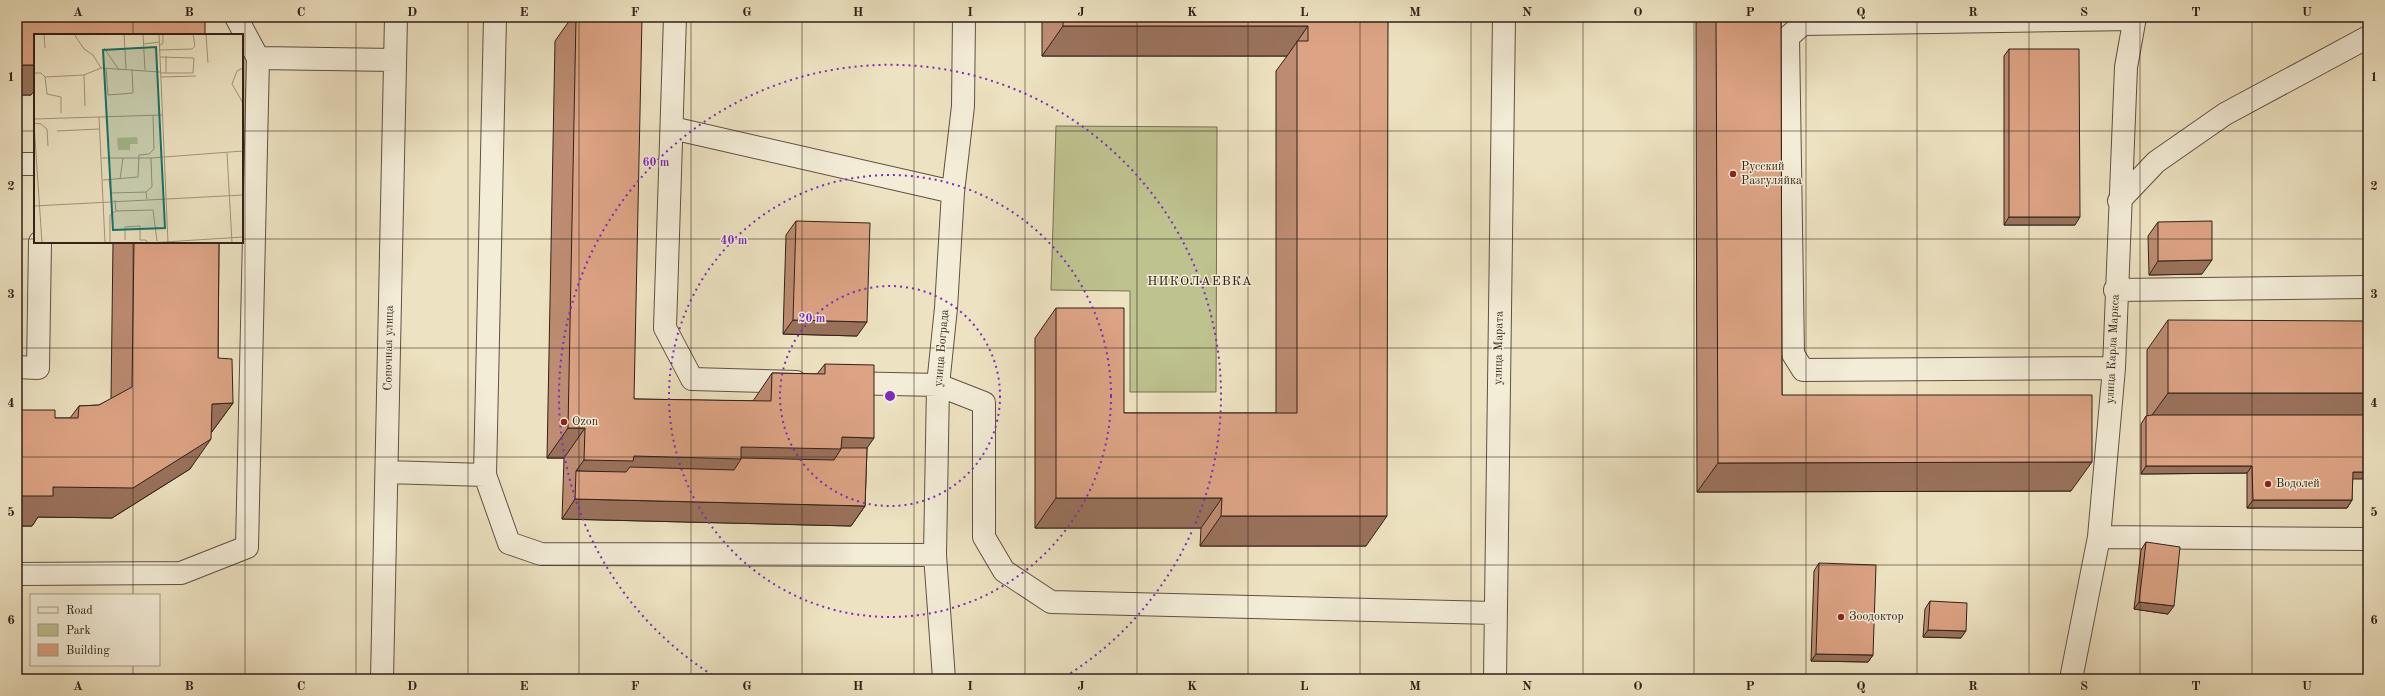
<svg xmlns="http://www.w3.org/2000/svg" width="2385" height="696" font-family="'Old Standard TT',serif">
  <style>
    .green { fill: #bec28f; stroke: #787253 }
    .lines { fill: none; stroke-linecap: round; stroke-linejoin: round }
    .minor-casing { stroke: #605142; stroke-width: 24 }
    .minor { stroke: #f3ecd7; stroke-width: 22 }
    .wall { fill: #bd8c72; stroke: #312117 }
    .shaded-wall { fill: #9a725c; stroke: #312117 }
    .building { fill: #dca384; stroke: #312117 }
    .grid { fill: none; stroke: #312117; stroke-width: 1; stroke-opacity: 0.55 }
    .ring { fill: none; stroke: #7b2cbf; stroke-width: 2; stroke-dasharray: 2 4 }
    .poi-dot { fill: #8f2418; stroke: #f3ecd7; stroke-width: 1.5 }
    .labels { text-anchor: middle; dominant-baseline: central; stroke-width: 3; stroke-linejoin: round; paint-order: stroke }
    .poi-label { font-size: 12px; fill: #312117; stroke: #f3ecd7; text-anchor: start }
    .street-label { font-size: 12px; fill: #312117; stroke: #f3ecd7 }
    .neighbourhood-label { font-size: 13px; letter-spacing: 1px; fill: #312117; stroke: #f3ecd7 }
    .inset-road { fill: none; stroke: #a2957d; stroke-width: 1 }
    .view { fill: #0f766e; fill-opacity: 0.15; stroke: #0f766e; stroke-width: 2 }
    .inset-edge { fill: none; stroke: #312117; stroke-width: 2 }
    .centre { fill: #7b2cbf; stroke: #f3ecd7; stroke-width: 2 }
    .ring-label { font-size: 12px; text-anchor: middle; font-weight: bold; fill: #7b2cbf; stroke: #f3ecd7; stroke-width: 3; stroke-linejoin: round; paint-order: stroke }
    .neatline { fill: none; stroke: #312117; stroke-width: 1.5 }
    .grid-label { font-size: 13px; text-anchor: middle; font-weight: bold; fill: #312117 }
  </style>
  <rect width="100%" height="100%" fill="#ede2c1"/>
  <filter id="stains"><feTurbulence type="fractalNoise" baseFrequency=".005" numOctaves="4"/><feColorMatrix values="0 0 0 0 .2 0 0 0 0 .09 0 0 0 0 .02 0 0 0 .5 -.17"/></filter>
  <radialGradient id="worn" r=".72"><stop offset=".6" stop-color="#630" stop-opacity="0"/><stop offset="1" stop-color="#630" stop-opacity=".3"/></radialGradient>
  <path class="green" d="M1056,126L1217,127L1216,392H1130V291L1051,290Z"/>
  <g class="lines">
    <defs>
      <path id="minor" d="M236,17L258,58
        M675,17L665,328L692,379L796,382
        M672,128L953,192
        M17,164H35
        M2119,201L2156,162L2225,114L2368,37
        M2115,290L2368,287
        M17,367L38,368L40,242
        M2114,368L1803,370L1793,354L1788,37L1803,24L2134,19
        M844,383L938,385L984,403V537L1004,571L1051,602L1494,613
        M387,472L485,475L509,543L541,554L935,555
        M485,475L495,17
        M2099,537L2368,539
        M17,574L181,573L247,547L258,58L395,60
        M382,679L396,17
        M944,679L935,555L938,385L946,308L953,192L963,106L964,17
        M1495,679L1504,17
        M2071,679L2099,537L2114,368L2126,67L2135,17"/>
    </defs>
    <use href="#minor" class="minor-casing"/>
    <use href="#minor" class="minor"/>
  </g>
  <path class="wall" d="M17,17L35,35L31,95H17Z
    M572,17H576L634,399L753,401L772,373L817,374L825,364L867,448L865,506L851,526L562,519L564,458H547L555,41Z
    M1042,17H1388L1366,546H1200L1201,528H1035V338L1056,308L1124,413H1276V71L1287,56H1042Z
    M1696,17H1781L1782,395L2071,491L1697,492Z
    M2009,49L2075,225H2004V56Z
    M796,221L857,336L783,334L786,235Z
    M2158,222L2202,274L2149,275L2148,236Z
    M113,242H219L218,358L233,403L211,433L190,469L112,518L38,517L32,526H17V414L20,410L55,418H70L79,406L99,405L111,399Z
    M2168,320L2352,479V500L2347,508H2247V473L2141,474V424L2146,416H2147V350Z
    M2146,542L2168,614L2134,609L2141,550Z
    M1819,563L1873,655L1868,662L1811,661L1814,571Z
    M1930,601L1961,638L1923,637L1925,609Z"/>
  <path class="shaded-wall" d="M1063,26H1308L1287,56H1042Z
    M18,65H35V90L31,95H17V66Z
    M2009,217H2080L2075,225H2004Z
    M2212,260L2202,274L2149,275L2158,261Z
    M793,320L867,322L857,336L783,334Z
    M2168,393H2368V423L2147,422Z
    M233,403L211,433L190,434L212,404Z
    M568,428H585L564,458H547Z
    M842,437L874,438L853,468L820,480L576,471L584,460L741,447Z
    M211,439L190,469L112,518L38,517L32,526H17V496L53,487Z
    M2092,462L2071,491L1697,492L1718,463Z
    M2146,466H2252L2247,473L2141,474Z
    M2353,472H2368V479H2347Z
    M1056,498H1222L1201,528H1035Z
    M575,499L865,506L851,526L562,519Z
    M2253,500H2352L2347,508H2247Z
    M1221,516H1387L1366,546H1200Z
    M2139,602L2174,606L2168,614L2134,609Z
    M1928,630L1966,631L1961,638L1923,637Z
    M1816,654L1873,655L1868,662L1811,661Z"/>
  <path class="building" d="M17,17H198L205,22V35H35V65H18L19,56H17Z
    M576,17H642L634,399L771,401L772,373L825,374V364L874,365V438L842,437L841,449L741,447V459L634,456L633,461L584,460L585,428H568Z
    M1063,17H1388L1387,516H1221L1222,498H1056V308H1124V413H1297V41H1308V26H1063Z
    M1716,17H1781L1782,395H2092V462L1718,463Z
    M2009,49H2079L2080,217H2009Z
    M796,221L870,223L867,322L793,320Z
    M2212,221V260L2158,261V222Z
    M134,242H219L218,358L232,359L233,403L212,404L211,439L133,488L53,487V496H17V418H21L20,410H55V418H78L79,406L99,405L132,387Z
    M2168,320L2368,321V393H2168Z
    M2152,415H2368V472H2353L2352,500H2253L2252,466H2146V416Z
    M841,448H867L865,506L575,499L576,471L626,472L630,467L734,470L741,459V458L834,460L841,449Z
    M2146,542L2180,547L2174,606L2139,602Z
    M1819,563L1876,565L1873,655L1816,654Z
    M1930,601L1967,603L1966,631L1928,630Z"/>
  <path class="grid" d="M133,17V35M245,17V679M356,17V679M468,17V679M579,17V679M691,17V679M802,17V679M914,17V679M1025,17V679M1137,17V679M1248,17V679M1360,17V679M1471,17V679M1583,17V679M1694,17V679M1806,17V679M1917,17V679M2029,17V679M2140,17V679M2252,17V679M17,131H35M242,131H2368M17,239H35M242,239H2368M133,242V595M17,348H2368M17,457H2368M17,565H2368M133,665V679"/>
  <g class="ring">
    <circle cx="890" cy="396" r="110"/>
    <circle cx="890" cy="396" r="221"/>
    <path d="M717 678A331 331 0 1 1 1063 678"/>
  </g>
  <g class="poi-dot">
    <circle cx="1733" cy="174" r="4"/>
    <circle cx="564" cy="422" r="4"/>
    <circle cx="2268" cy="484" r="4"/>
    <circle cx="1841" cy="617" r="4"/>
  </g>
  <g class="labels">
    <g class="poi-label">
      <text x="1741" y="167">Русский<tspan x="1741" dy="14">Разгуляйка</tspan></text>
      <text x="572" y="422">Ozon</text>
      <text x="2276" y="484">Водолей</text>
      <text x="1849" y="617">Зоодоктор</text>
    </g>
    <g class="street-label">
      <text transform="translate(389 348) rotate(-89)">Сопочная улица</text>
      <text transform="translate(942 348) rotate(-85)">улица Бограда</text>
      <text transform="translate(1499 348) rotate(-89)">улица Марата</text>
      <text transform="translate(2113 349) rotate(-87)">улица Карла Маркса</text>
    </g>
    <g class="neighbourhood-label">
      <text x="1200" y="281">НИКОЛАЕВКА</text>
    </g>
  </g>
  <g transform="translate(34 34)">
    <rect width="209" height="209" fill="#ede2c1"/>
    <path d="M103,103L104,110H96V116H84L83,104Z" fill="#bec28f"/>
    <path class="inset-road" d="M10,0L11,14M40,0L50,15L59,21L67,34M90,0L92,35M109,0L111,36M125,0L134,209M172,0L174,29M110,10L125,8M125,12L129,9V0M70,14L85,36M125,16L158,15L161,12L159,0M132,22V39M126,23L160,24L159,39H126M209,34L203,37L198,50L209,69M72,35L74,61L99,59L98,35M0,39H7L11,43L50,41L67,34L126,38M50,41L51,72M11,43L13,60L27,63V79M127,43L162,42M65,83L71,209M0,85L128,81M0,89L7,90L13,95L14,112M0,90L8,209M23,97L65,95M193,119L198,209M68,124H117L209,117M86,145L89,124M69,146L104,143L105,121L115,120L120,115L119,81M75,146L77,159L112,158M113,165L112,158L118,153L117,124M81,166L82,177L119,176L123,207M0,172L209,161M91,206V193L106,192V206H112L114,209M76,209V181L82,177M114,209L209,203"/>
    <path class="view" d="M122,13L131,194L79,196L69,16Z"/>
    <rect width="209" height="209" class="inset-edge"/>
  </g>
  <circle cx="890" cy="396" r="6" class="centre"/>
  <g class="ring-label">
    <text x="656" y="166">60 m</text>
    <text x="734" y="244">40 m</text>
    <text x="812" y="322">20 m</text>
  </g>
  <rect width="2385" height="696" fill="none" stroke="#ede2c1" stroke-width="44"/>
  <rect x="30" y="594" width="130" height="72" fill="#f3ecd7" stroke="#a59b8a"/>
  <rect x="38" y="607" width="20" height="6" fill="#f3ecd7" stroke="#a59b8a"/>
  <text x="66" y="614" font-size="12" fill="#312117">Road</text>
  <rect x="38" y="624" width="20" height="12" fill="#bec28f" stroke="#a59b8a"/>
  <text x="66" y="634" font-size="12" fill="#312117">Park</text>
  <rect x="38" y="644" width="20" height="12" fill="#dca384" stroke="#a59b8a"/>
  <text x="66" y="654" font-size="12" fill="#312117">Building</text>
  <rect x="22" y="22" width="2341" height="652" class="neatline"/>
  <g class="grid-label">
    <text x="78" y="16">A</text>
    <text x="189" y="16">B</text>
    <text x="301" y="16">C</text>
    <text x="412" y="16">D</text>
    <text x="524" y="16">E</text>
    <text x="635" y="16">F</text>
    <text x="747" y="16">G</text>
    <text x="858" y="16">H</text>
    <text x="970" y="16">I</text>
    <text x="1081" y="16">J</text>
    <text x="1192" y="16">K</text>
    <text x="1304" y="16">L</text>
    <text x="1415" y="16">M</text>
    <text x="1527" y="16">N</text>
    <text x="1638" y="16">O</text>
    <text x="1750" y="16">P</text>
    <text x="1861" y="16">Q</text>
    <text x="1973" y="16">R</text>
    <text x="2084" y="16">S</text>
    <text x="2196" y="16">T</text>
    <text x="2307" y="16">U</text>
    <text x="11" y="81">1</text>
    <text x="2374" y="81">1</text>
    <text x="11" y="190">2</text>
    <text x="2374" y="190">2</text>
    <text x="11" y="298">3</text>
    <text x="2374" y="298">3</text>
    <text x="11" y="407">4</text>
    <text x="2374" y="407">4</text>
    <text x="11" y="516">5</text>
    <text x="2374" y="516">5</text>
    <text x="11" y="624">6</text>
    <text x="2374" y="624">6</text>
    <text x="78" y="690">A</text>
    <text x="189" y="690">B</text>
    <text x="301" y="690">C</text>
    <text x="412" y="690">D</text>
    <text x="524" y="690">E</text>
    <text x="635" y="690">F</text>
    <text x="747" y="690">G</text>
    <text x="858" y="690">H</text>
    <text x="970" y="690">I</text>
    <text x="1081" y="690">J</text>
    <text x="1192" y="690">K</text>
    <text x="1304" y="690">L</text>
    <text x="1415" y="690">M</text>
    <text x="1527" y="690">N</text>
    <text x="1638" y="690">O</text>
    <text x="1750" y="690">P</text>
    <text x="1861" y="690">Q</text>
    <text x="1973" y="690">R</text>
    <text x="2084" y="690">S</text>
    <text x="2196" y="690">T</text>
    <text x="2307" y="690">U</text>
  </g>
  <rect width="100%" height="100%" filter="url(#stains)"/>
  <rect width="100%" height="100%" fill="url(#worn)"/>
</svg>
